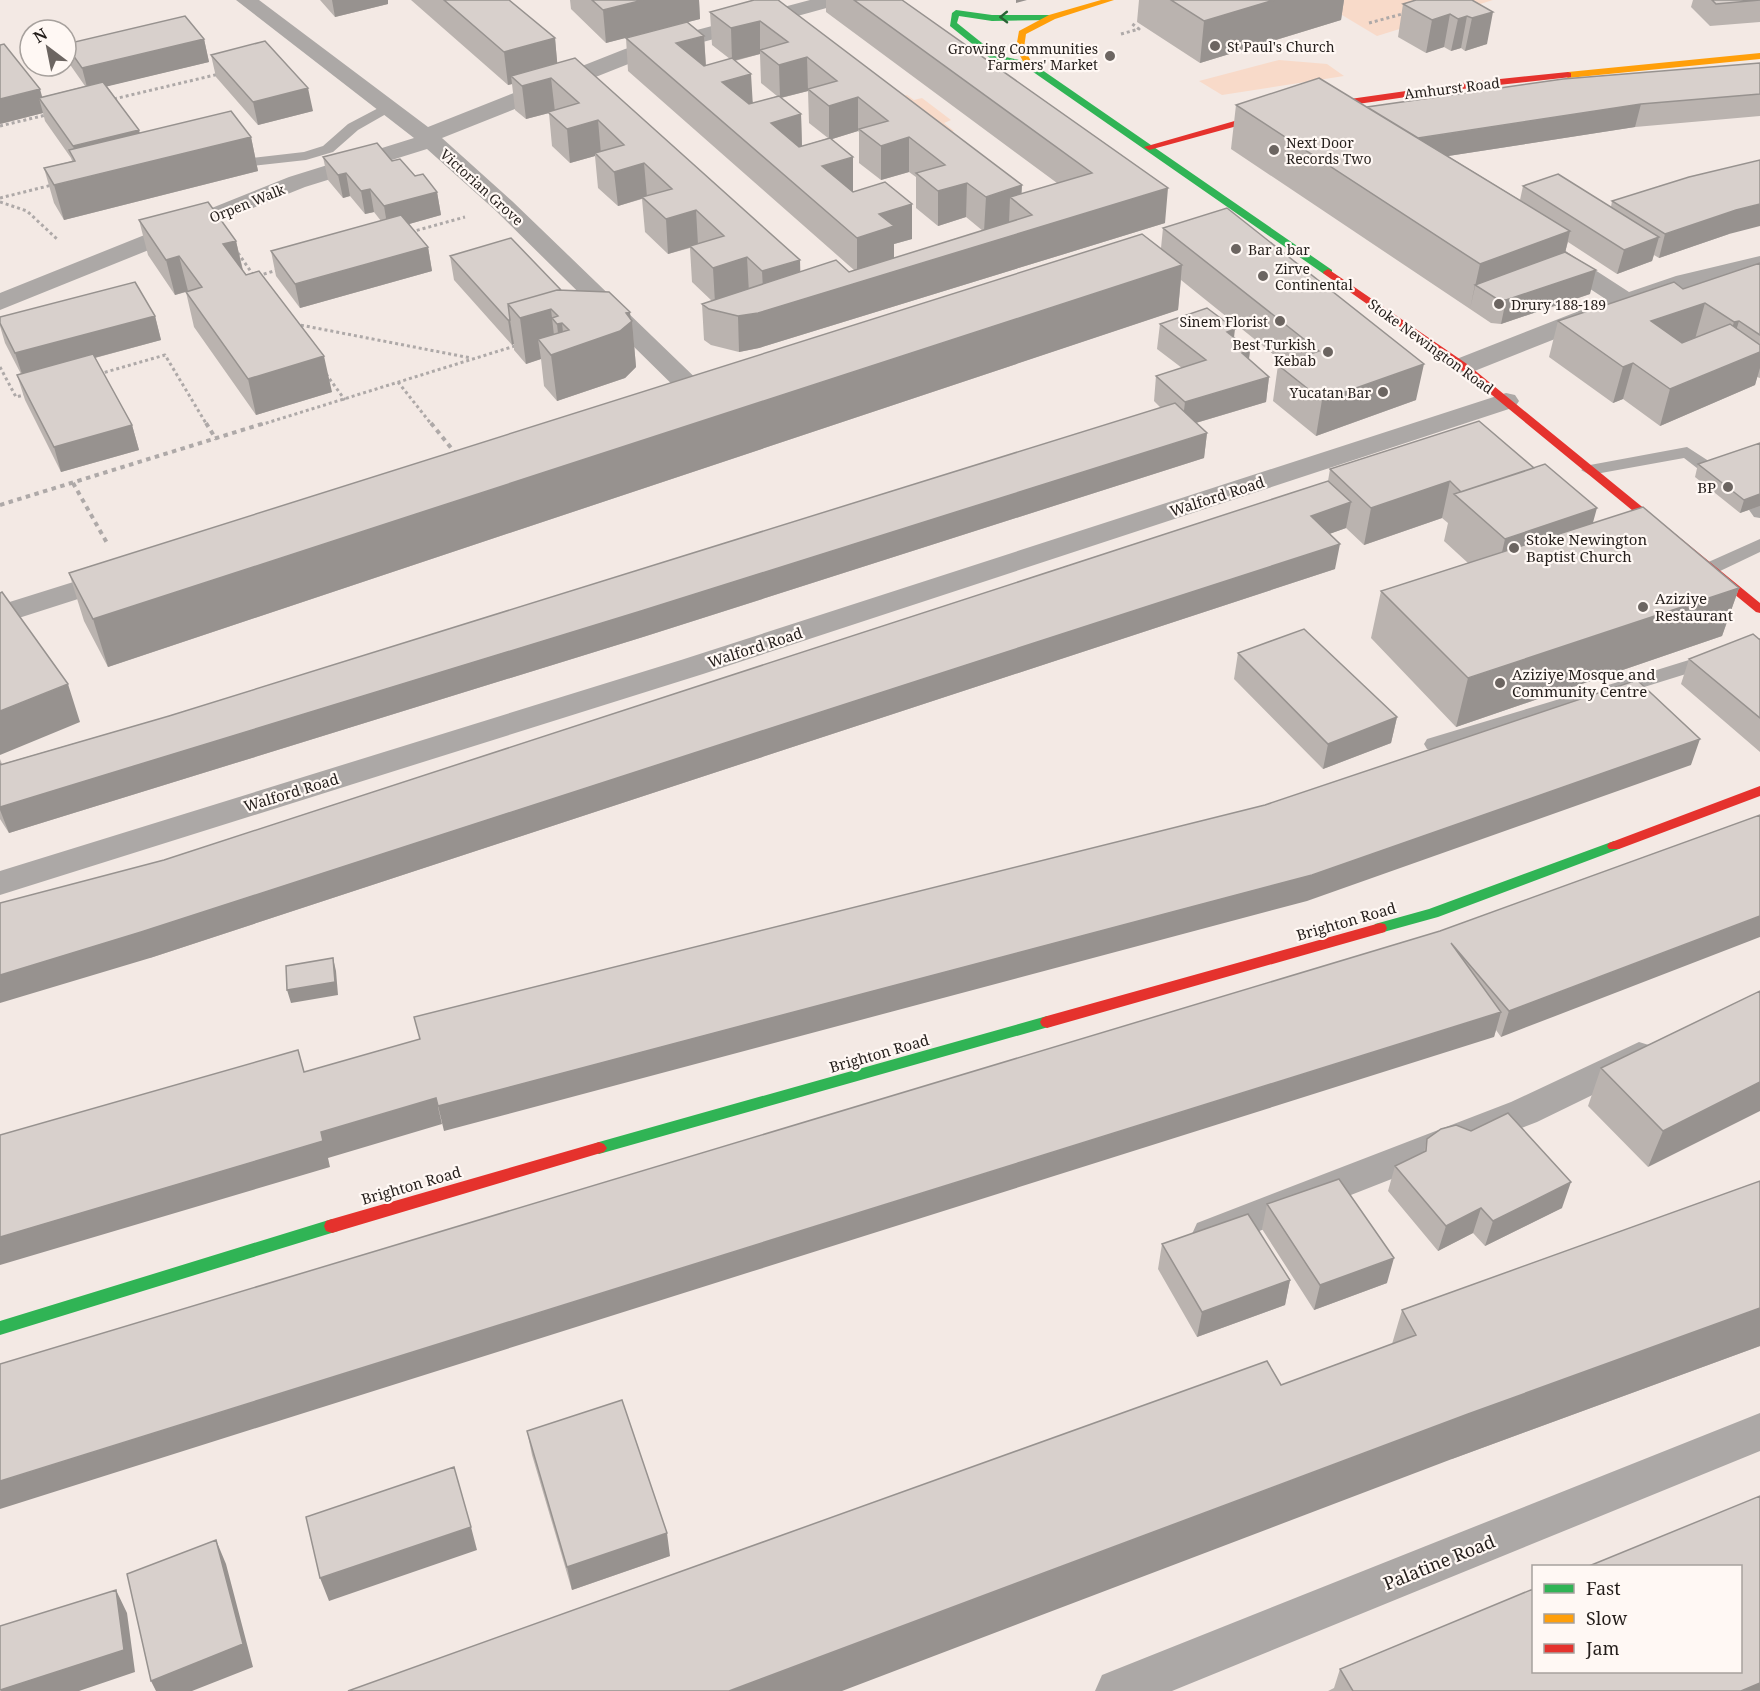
<svg xmlns="http://www.w3.org/2000/svg" width="1760" height="1691" font-family="'Noto Serif',serif">
  <style>
    .green { fill: #f8dac9 }
    .lines { fill: none; stroke-linecap: round; stroke-linejoin: round }
    .path-far1 { stroke: #aea9a8; stroke-width: 3; stroke-dasharray: 3 3; stroke-linecap: butt }
    .path { stroke: #aea9a8; stroke-width: 4; stroke-dasharray: 4.5 4.5; stroke-linecap: butt }
    .lane { fill: #aca8a6; fill-rule: evenodd }
    .street { fill: #aca8a6; fill-rule: evenodd }
    .fast { fill: #30b455; fill-rule: evenodd }
    .slow { fill: #ff9f0a; fill-rule: evenodd }
    .jam { fill: #e5322d; fill-rule: evenodd }
    .wall { fill: #bab3af; fill-rule: evenodd }
    .shaded-wall { fill: #97928f; fill-rule: evenodd }
    .building { fill: #d8d0cc; stroke: #97928f; stroke-width: 1.5 }
    .oneway { stroke: #296235 }
    .poi-dot { fill: #6c6561; stroke: #fff8f4; stroke-width: 2 }
    .labels { text-anchor: middle; dominant-baseline: central; stroke-width: 4.5; stroke-linejoin: round; paint-order: stroke }
    .far-poi-label { font-size: 14px; fill: #241e1b; stroke: #fff8f4; text-anchor: start }
    .far-street-label { font-size: 14px; fill: #241e1b; stroke: #fff8f4 }
    .poi-label { font-size: 15px; fill: #241e1b; stroke: #fff8f4; text-anchor: start }
    .street-label { font-size: 15px; fill: #241e1b; stroke: #fff8f4 }
    .near-street-label { font-size: 18px; fill: #241e1b; stroke: #fff8f4 }
  </style>
  <rect width="100%" height="100%" fill="#f3e9e4"/>
  <path class="green" d="M1317,0H1493L1377,36Z
    M1279,60L1327,64L1344,76L1222,95L1199,81Z
    M907,95L914,100L922,98L951,120L944,123L954,131L936,136L890,100Z"/>
  <g class="lines">
    <path class="path-far1" d="M1369,23L1406,13
      M1121,34L1139,29L1131,23
      M114,99L219,74
      M0,126L46,115
      M0,198L52,185
      M0,202L27,211L58,240
      M411,232L465,217
      M238,253L254,276
      M258,276L277,270
      M295,324L471,358
      M0,367L16,397L28,394
      M99,374L165,355L207,425
      M326,374L345,400
      M398,382L432,425
      M260,425L518,345"/>
    <path class="path" d="M206,423L216,439
      M431,423L456,454
      M73,483L107,543
      M0,505L265,423"/>
    <path class="lane" d="M388,103L395,107L393,110L358,130L333,152L306,160L251,166L244,162L251,158L304,152L323,146L348,124Z
      M1687,447L1718,467L1721,471L1718,475H1706L1684,458L1590,475L1581,470L1590,465Z
      M1756,502L1760,503V518L1754,517L1747,507Z
      M1760,539V552L1718,572L1711,574L1702,568L1704,564Z
      M1760,638V651L1612,697L1605,696L1602,691L1605,686Z
      M1573,695L1580,697L1583,702L1580,707L1434,751L1427,749L1424,744L1427,739Z"/>
    <path class="street" d="M236,0H259L428,127L625,49L810,0H844L841,4L641,59L442,138L512,201L708,390L712,396L708,402L699,404L690,402L496,211L427,149L305,187L0,310V293L289,177L414,138Z
      M1555,248L1564,250L1629,292L1676,276L1760,256V270L1656,299L1472,372L1463,374L1454,372L1450,366L1454,360L1607,300L1546,260L1543,255L1546,250Z
      M1506,393L1515,395L1519,401L1515,407L703,674L0,895V871L681,660Z
      M118,568L128,571L133,577L128,583L0,624V605Z
      M1639,1042L1652,1046L1657,1056L1652,1066L1537,1122L1211,1250L1197,1245L1192,1234L1197,1223L1511,1102Z
      M1760,1413V1451L1172,1691H1095L1102,1675Z"/>
    <path class="fast" d="M956,10L992,15H1053L1054,17L1050,20L992,21L959,16L957,23L997,55L1032,63L1332,270V274H1324L1026,67L991,59L950,26L952,13Z
      M1614,841L1621,846L1619,849L1438,917L1380,933L1375,932L1373,928L1375,924L1429,909Z
      M1047,1016L1052,1018L1054,1022L1052,1026L599,1154L594,1152L591,1148L594,1144L599,1142Z
      M332,1219L338,1221L340,1226L338,1231L0,1335V1321Z"/>
    <path class="slow" d="M1101,0H1114L1055,19L1026,34L1024,48L1033,65L1026,67L1016,48L1019,31L1049,15Z
      M1760,53V59L1568,78L1564,75L1568,72Z"/>
    <path class="jam" d="M1568,72L1571,73V77L1462,89L1274,116L1149,150L1144,147L1273,110L1462,83Z
      M1328,269L1467,364L1760,603V613L1756,612L1459,368L1324,274L1323,272Z
      M1760,786V796L1619,849H1609L1607,846L1609,843Z
      M1380,923L1385,924L1387,928L1385,932L1047,1028L1042,1026L1040,1022L1042,1018L1047,1016Z
      M599,1142L604,1144L607,1148L604,1152L332,1233L326,1231L324,1226L326,1221L332,1219Z"/>
  </g>
  <path class="wall" d="M320,0H388V4L335,17Z
    M411,0H509L555,38L557,63L800,271L849,272L854,270L628,71L626,38L639,34L606,43L571,9L570,0H699L700,19L688,22L704,36L706,66L730,59L712,45L710,12L754,0L1022,194L1057,183L826,12V0H902L1165,223L759,348L739,352L711,345L704,340L702,304L712,301L692,282L690,248L668,254L645,232L642,199L618,206L598,188L595,156L570,163L552,146L549,113L526,119L515,110L512,84L508,85ZM760,54L761,83L777,96L753,103L735,61ZM808,91L809,123L828,138L802,146L801,114L781,98ZM858,131L859,132V163L881,180L909,172L916,177V208L938,226L966,217L983,231L894,258V244L912,239V204L852,191H853L832,139Z
    M1139,0H1344L1341,20L1200,63L1137,22Z
    M1472,0L1487,44L1465,51L1461,48L1451,51L1444,47L1426,53L1398,37L1403,4Z
    M1693,0H1760V22L1710,26L1691,7Z
    M204,39L209,62L107,86L140,133L251,137L258,171L64,220L54,203L44,168L72,161L71,158L45,121L43,113L0,124L42,97L85,86L71,66L66,44Z
    M211,55L313,111L258,125L216,77Z
    M1760,63V116L1635,127L1448,156L1520,200L1523,186L1611,207L1612,201L1729,234L1659,258L1654,255L1652,261L1617,274L1568,242L1565,252L1590,294L1501,324L1491,323L1231,149L1236,105L1367,107Z
    M323,157L392,161L437,192L441,215L409,224L428,247L432,271L300,308L276,276L271,251L381,221L374,212L365,214L350,196L343,198L328,180Z
    M139,220L236,241L243,270L332,392L256,415L194,327L186,292L175,295L148,255Z
    M1163,228L1416,400L1316,436L1273,401L1278,365L1284,363L1181,280L1178,310L108,667L84,621L69,573L1161,248Z
    M450,256L561,290L630,319L632,321L636,367L625,378L557,401L544,386L541,359L526,364L514,350V344L512,345L454,280Z
    M1760,263V378L1757,377L1755,385L1660,426L1623,399L1613,403L1549,357L1558,321L1683,289Z
    M155,316L161,340L95,358L132,425L139,450L61,472L25,400L17,375L21,374L5,343L0,326V317Z
    M1160,324L1234,338L1250,350L1249,359L1269,377L1266,402L1196,423L1207,433L1204,458L643,637L9,833L0,819V759L2,764L169,716L1161,408L1154,401L1156,376L1182,368L1157,349Z
    M1479,421L1593,523L1739,588L1722,636L1456,727L1371,638L1381,591L1468,563L1444,541L1448,523L1442,518L1364,545L1346,528L1329,534L1335,569L150,958L164,860L1328,481L1330,469Z
    M1760,443V506L1740,513L1695,477L1698,464Z
    M1760,640V752L1681,684L1689,659Z
    M1238,653L1397,717L1391,743L1323,769L1234,679Z
    M1760,815L1501,1037L1496,1030L1494,1037L1440,931Z
    M1760,991L1648,1167L1588,1106L1601,1068Z
    M1427,1139L1562,1208L1485,1246L1473,1233L1438,1251L1388,1191L1395,1166L1424,1152Z
    M1760,1181V1346L1452,1459L1281,1385L1392,1344L1402,1310Z
    M1267,1204L1387,1283L1314,1310L1262,1229Z
    M1162,1244L1290,1280L1285,1305L1197,1337L1158,1269Z
    M527,1431L670,1556L572,1590L532,1455Z
    M1340,1669L1760,1691H1328L1334,1688Z"/>
  <path class="shaded-wall" d="M332,0H388V4L335,17Z
    M643,0H699L700,19L606,43L603,10Z
    M1016,0H1027L1016,3Z
    M1274,0H1344L1341,20L1200,63L1204,21Z
    M1493,12L1487,44L1465,51L1472,18Z
    M1450,14L1444,47L1426,53L1432,20Z
    M1467,16L1461,48L1451,51L1458,19Z
    M760,21V54L732,61L731,28Z
    M704,36L706,69L676,43Z
    M555,38L558,71L511,76L512,84L508,85L504,52Z
    M204,39L209,62L88,91L82,68Z
    M807,57L808,91L780,98L779,65Z
    M751,74L753,107L722,82Z
    M551,78L555,112H548L549,113L526,119L522,86Z
    M308,88L313,111L258,125L253,102Z
    M40,89L45,107L39,98L43,113L0,124V99Z
    M858,97V131L829,140V106Z
    M1641,104L1635,127L1403,163L1407,140Z
    M801,114L802,148L772,157L771,123Z
    M598,120L601,154L595,153V156L570,163L567,129Z
    M139,130L145,153L79,170L73,146Z
    M251,137L258,171L64,220L54,185Z
    M909,137V172L881,180V146Z
    M853,157V191L822,200V166Z
    M644,163L647,197L618,206L614,172Z
    M346,173L350,196L343,198L338,175Z
    M967,183L966,217L938,226V191Z
    M1022,185L1021,207L1010,197L1009,223L984,232L986,197Z
    M1168,188L1165,223L759,348L739,352L738,316Z
    M370,189L374,212L365,214L361,191Z
    M437,192L441,215L388,230L384,206Z
    M912,204V239L894,244V261L857,273V238L879,214Z
    M1760,204V226L1729,234L1659,258L1665,234L1736,210Z
    M696,210L698,245L668,254L666,219Z
    M1570,231L1560,276L1475,285L1470,309L1480,264Z
    M1659,237L1652,261L1617,274L1624,250Z
    M236,241L244,276L223,244Z
    M428,247L432,271L300,308L295,284Z
    M179,256L188,291L175,295L166,260Z
    M747,257L749,293L715,303L713,268Z
    M800,260L801,295L764,307L762,271Z
    M1182,265L1178,310L108,667L93,619Z
    M1596,270L1590,294L1501,324L1506,300Z
    M571,301L562,323L565,350L626,313L630,312L631,322L632,321L636,367L625,378L557,401L551,355L538,339L541,359L526,364L520,318ZM551,309L558,316L557,324L560,352L556,353Z
    M1705,303L1695,339L1641,357L1651,321Z
    M155,316L161,340L23,377L15,353Z
    M508,320H510L514,344L512,345Z
    M1739,321L1728,357L1723,358L1734,322Z
    M1235,329L1232,354L1227,332Z
    M1250,350L1247,374L1242,353Z
    M1760,352V368L1755,385L1660,426L1670,389Z
    M324,356L332,392L256,415L248,379Z
    M1633,363L1623,399L1613,403L1623,367Z
    M1424,364L1416,400L1316,436L1322,400Z
    M1269,377L1266,402L1182,427L1185,402Z
    M132,425L139,450L61,472L54,447Z
    M1207,433L1204,458L643,637L9,833L0,810V807Z
    M1450,481L1442,518L1364,545L1371,508Z
    M1760,494V506L1740,513L1744,500Z
    M1351,502L1346,528L1307,542L1311,516Z
    M1597,508L1584,555L1494,587L1505,539Z
    M1340,544L1335,569L150,958L0,1003V975Z
    M1739,588L1722,636L1456,727L1468,678Z
    M68,684L80,722L0,755V711Z
    M1397,717L1391,743L1323,769L1328,744Z
    M1700,739L1691,765L1307,901L444,1131L438,1106Z
    M1760,916V937L1501,1037L1509,1011Z
    M333,958L336,971L338,995L291,1003L287,990Z
    M1501,1012L1494,1037L0,1509V1481Z
    M1760,1082V1111L1648,1167L1663,1131Z
    M436,1098L442,1124L328,1158L330,1167L0,1265V1237L321,1132Z
    M1571,1182L1562,1208L1485,1246L1493,1221Z
    M1481,1208L1473,1233L1438,1251L1446,1226Z
    M1394,1258L1387,1283L1314,1310L1320,1285Z
    M1290,1280L1285,1305L1197,1337L1202,1312Z
    M1760,1308V1346L1452,1459L842,1691H729L1468,1414Z
    M471,1527L477,1550L329,1601L320,1578Z
    M667,1533L670,1556L572,1590L567,1567Z
    M216,1540L226,1564L253,1667L192,1691H156L151,1681Z
    M116,1590L127,1613L135,1672L79,1691H0Z
    M1760,1683V1691H1741Z"/>
  <path class="building" d="M444,0H509L555,38L504,52Z
    M592,0H643L603,10Z
    M754,0H778L1022,185L986,197L967,183L938,191L916,173L945,165L909,137L881,146L859,129L888,121L858,97L829,106L808,89L837,81L807,57L779,65L760,50L788,42L760,21L731,28L710,12Z
    M854,0H902L1168,188L758,313L738,316L709,309L702,304L836,260L849,272L1032,215L1010,197L1092,173Z
    M1171,0H1274L1204,21Z
    M1416,0H1472L1493,12L1472,18L1467,16L1458,19L1450,14L1432,20L1403,4Z
    M1712,0H1760L1716,4Z
    M185,16L204,39L82,68L66,45V44Z
    M687,22L704,36L676,43L704,66L732,58L751,74L722,82L749,104L779,96L801,114L771,123L799,147L830,138L853,157L822,166L853,192L885,182L912,204L879,214L894,226L857,238L626,38Z
    M265,41L308,88L253,102L211,55Z
    M4,44L40,89L0,99V45Z
    M575,58L800,260L762,271L747,257L713,268L690,246L724,236L696,210L666,219L642,197L672,189L644,163L614,172L595,153L624,145L598,120L567,129L548,112L579,103L551,78L522,86L511,76Z
    M1760,63V94L1641,104L1418,138L1367,107L1563,79Z
    M1319,78L1570,231L1480,264L1236,105Z
    M103,82L139,130L73,146L39,98Z
    M231,111L251,137L54,185L44,168L75,161L69,150Z
    M377,143L392,161L400,159L415,176L423,174L437,192L384,206L370,189L361,191L346,173L338,175L323,157Z
    M1760,160V204L1736,210L1665,234L1612,201L1689,177Z
    M1558,174L1659,237L1624,250L1523,186Z
    M208,202L236,241L223,244L246,275L259,271L324,356L248,379L186,292L202,287L179,256L166,260L139,220Z
    M1227,208L1424,364L1322,400L1278,365L1319,351L1163,228Z
    M401,215L428,247L295,284L271,251Z
    M1142,234L1182,265L93,619L69,573Z
    M511,238L561,290H557L508,304L510,320H508L450,256Z
    M1565,252L1596,270L1506,300L1497,299L1475,285Z
    M1760,263V335L1739,321L1734,322L1705,303L1651,321L1682,343L1730,324L1760,345V352L1670,389L1633,363L1623,367L1558,321L1674,282L1683,289Z
    M135,282L155,316L15,353L0,323V317Z
    M557,290L609,292L630,312L626,313L632,321L620,331L551,355L538,339L569,330L562,323L557,324L552,318L558,316L551,309L520,318L508,304Z
    M1207,308L1235,329L1227,332L1250,350L1242,353L1269,377L1185,402L1156,376L1206,360L1160,324Z
    M93,354L132,425L54,447L17,375Z
    M1175,403L1207,433L641,611L0,807V763V765L169,716Z
    M1479,421L1534,468L1461,492L1450,481L1371,508L1330,469Z
    M1760,443V494L1744,500L1698,464Z
    M1545,464L1597,508L1505,539L1454,494Z
    M1328,481L1351,502L1311,516L1340,544L141,932L0,975V903L164,860Z
    M1643,507L1739,588L1468,678L1381,591Z
    M2,592L68,684L0,711V593Z
    M1304,629L1397,717L1328,744L1238,653Z
    M1753,634L1760,640V718L1689,659Z
    M1637,680L1700,739L1312,875L438,1106L436,1098L321,1132L323,1141L0,1237V1135L298,1050L304,1072L420,1039L414,1017L1265,805Z
    M1760,815V916L1509,1011L1451,943L1501,1012L0,1481V1364L1440,931Z
    M333,958L335,982L287,990L286,966Z
    M1760,991V1082L1663,1131L1601,1068Z
    M1508,1113L1571,1182L1493,1221L1481,1208L1446,1226L1395,1166L1426,1151L1427,1139L1441,1129L1456,1125L1471,1131Z
    M1339,1179L1394,1258L1320,1285L1267,1204Z
    M1760,1181V1308L1468,1414L729,1691H348L1267,1361L1281,1385L1416,1335L1402,1310Z
    M1248,1214L1290,1280L1202,1312L1162,1244Z
    M622,1400L667,1533L567,1567L527,1431Z
    M454,1467L471,1527L320,1578L306,1517Z
    M1760,1496V1683L1741,1691H1353L1340,1669L1533,1589V1671H1740V1566H1589Z
    M216,1540L243,1644L151,1681L127,1574Z
    M116,1590L124,1650L0,1690V1626Z"/>
  <defs><path id="oneway-chevron" d="M-2-3.5L2.5 0L-2 3.5" fill="none" stroke-width="1.6" stroke-linecap="round" stroke-linejoin="round" transform="scale(1.5)"/></defs>
  <use class="oneway" href="#oneway-chevron" transform="translate(1004 17) rotate(179)"/>
  <g class="poi-dot">
    <circle cx="1215" cy="46" r="6"/>
    <circle cx="1110" cy="56" r="6"/>
    <circle cx="1274" cy="150" r="6"/>
    <circle cx="1236" cy="249" r="6"/>
    <circle cx="1263" cy="276" r="6"/>
    <circle cx="1499" cy="304" r="6"/>
    <circle cx="1280" cy="321" r="6"/>
    <circle cx="1328" cy="352" r="6"/>
    <circle cx="1383" cy="392" r="6"/>
    <circle cx="1728" cy="487" r="6"/>
    <circle cx="1514" cy="548" r="6"/>
    <circle cx="1643" cy="607" r="6"/>
    <circle cx="1500" cy="683" r="6"/>
  </g>
  <g class="labels">
    <g class="far-poi-label">
      <text x="1227" y="46">St Paul's Church</text>
      <text x="1098" y="48" text-anchor="end">Growing Communities<tspan x="1098" dy="16">Farmers' Market</tspan></text>
      <text x="1286" y="142">Next Door<tspan x="1286" dy="16">Records Two</tspan></text>
      <text x="1248" y="249">Bar a bar</text>
      <text x="1275" y="268">Zirve<tspan x="1275" dy="16">Continental</tspan></text>
      <text x="1511" y="304">Drury 188-189</text>
      <text x="1268" y="321" text-anchor="end">Sinem Florist</text>
      <text x="1316" y="344" text-anchor="end">Best Turkish<tspan x="1316" dy="16">Kebab</tspan></text>
      <text x="1371" y="392" text-anchor="end">Yucatan Bar</text>
    </g>
    <g class="far-street-label">
      <text transform="translate(1452 88) rotate(-7)">Amhurst Road</text>
      <text transform="translate(482 187) rotate(42)">Victorian Grove</text>
      <text transform="translate(247 203) rotate(-22)">Orpen Walk</text>
      <text transform="translate(1431 346) rotate(36)">Stoke Newington Road</text>
    </g>
    <g class="poi-label">
      <text x="1716" y="487" text-anchor="end">BP</text>
      <text x="1526" y="539">Stoke Newington<tspan x="1526" dy="17">Baptist Church</tspan></text>
      <text x="1655" y="598">Aziziye<tspan x="1655" dy="17">Restaurant</tspan></text>
      <text x="1512" y="674">Aziziye Mosque and<tspan x="1512" dy="17">Community Centre</tspan></text>
    </g>
    <g class="street-label">
      <text transform="translate(1217 496) rotate(-18)">Walford Road</text>
      <text transform="translate(755 647) rotate(-18)">Walford Road</text>
      <text transform="translate(291 792) rotate(-17)">Walford Road</text>
      <text transform="translate(1346 921) rotate(-16)">Brighton Road</text>
      <text transform="translate(879 1053) rotate(-16)">Brighton Road</text>
      <text transform="translate(411 1185) rotate(-16)">Brighton Road</text>
    </g>
    <g class="near-street-label">
      <text transform="translate(1439 1562) rotate(-22)">Palatine Road</text>
    </g>
  </g>
  <rect x="1532" y="1565" width="210" height="108" fill="#fff8f4" stroke="#a7a19d" stroke-width="1.5"/>
  <rect x="1544" y="1584" width="30" height="9" fill="#30b455" stroke="#a7a19d" stroke-width="1.5"/>
  <text x="1586" y="1595" font-size="18" fill="#241e1b">Fast</text>
  <rect x="1544" y="1614" width="30" height="9" fill="#ff9f0a" stroke="#a7a19d" stroke-width="1.5"/>
  <text x="1586" y="1625" font-size="18" fill="#241e1b">Slow</text>
  <rect x="1544" y="1644" width="30" height="9" fill="#e5322d" stroke="#a7a19d" stroke-width="1.5"/>
  <text x="1586" y="1655" font-size="18" fill="#241e1b">Jam</text>
  <g transform="translate(48 48) rotate(328)"><circle r="28" fill="#fff8f4" stroke="#a7a19d" stroke-width="1.5"/>
  <path d="M0-4.5L10 22L0 15L-10 22Z" fill="#6c6561"/>
  <text y="-9" font-size="16" font-weight="bold" text-anchor="middle" fill="#241e1b">N</text>
  </g>
</svg>
